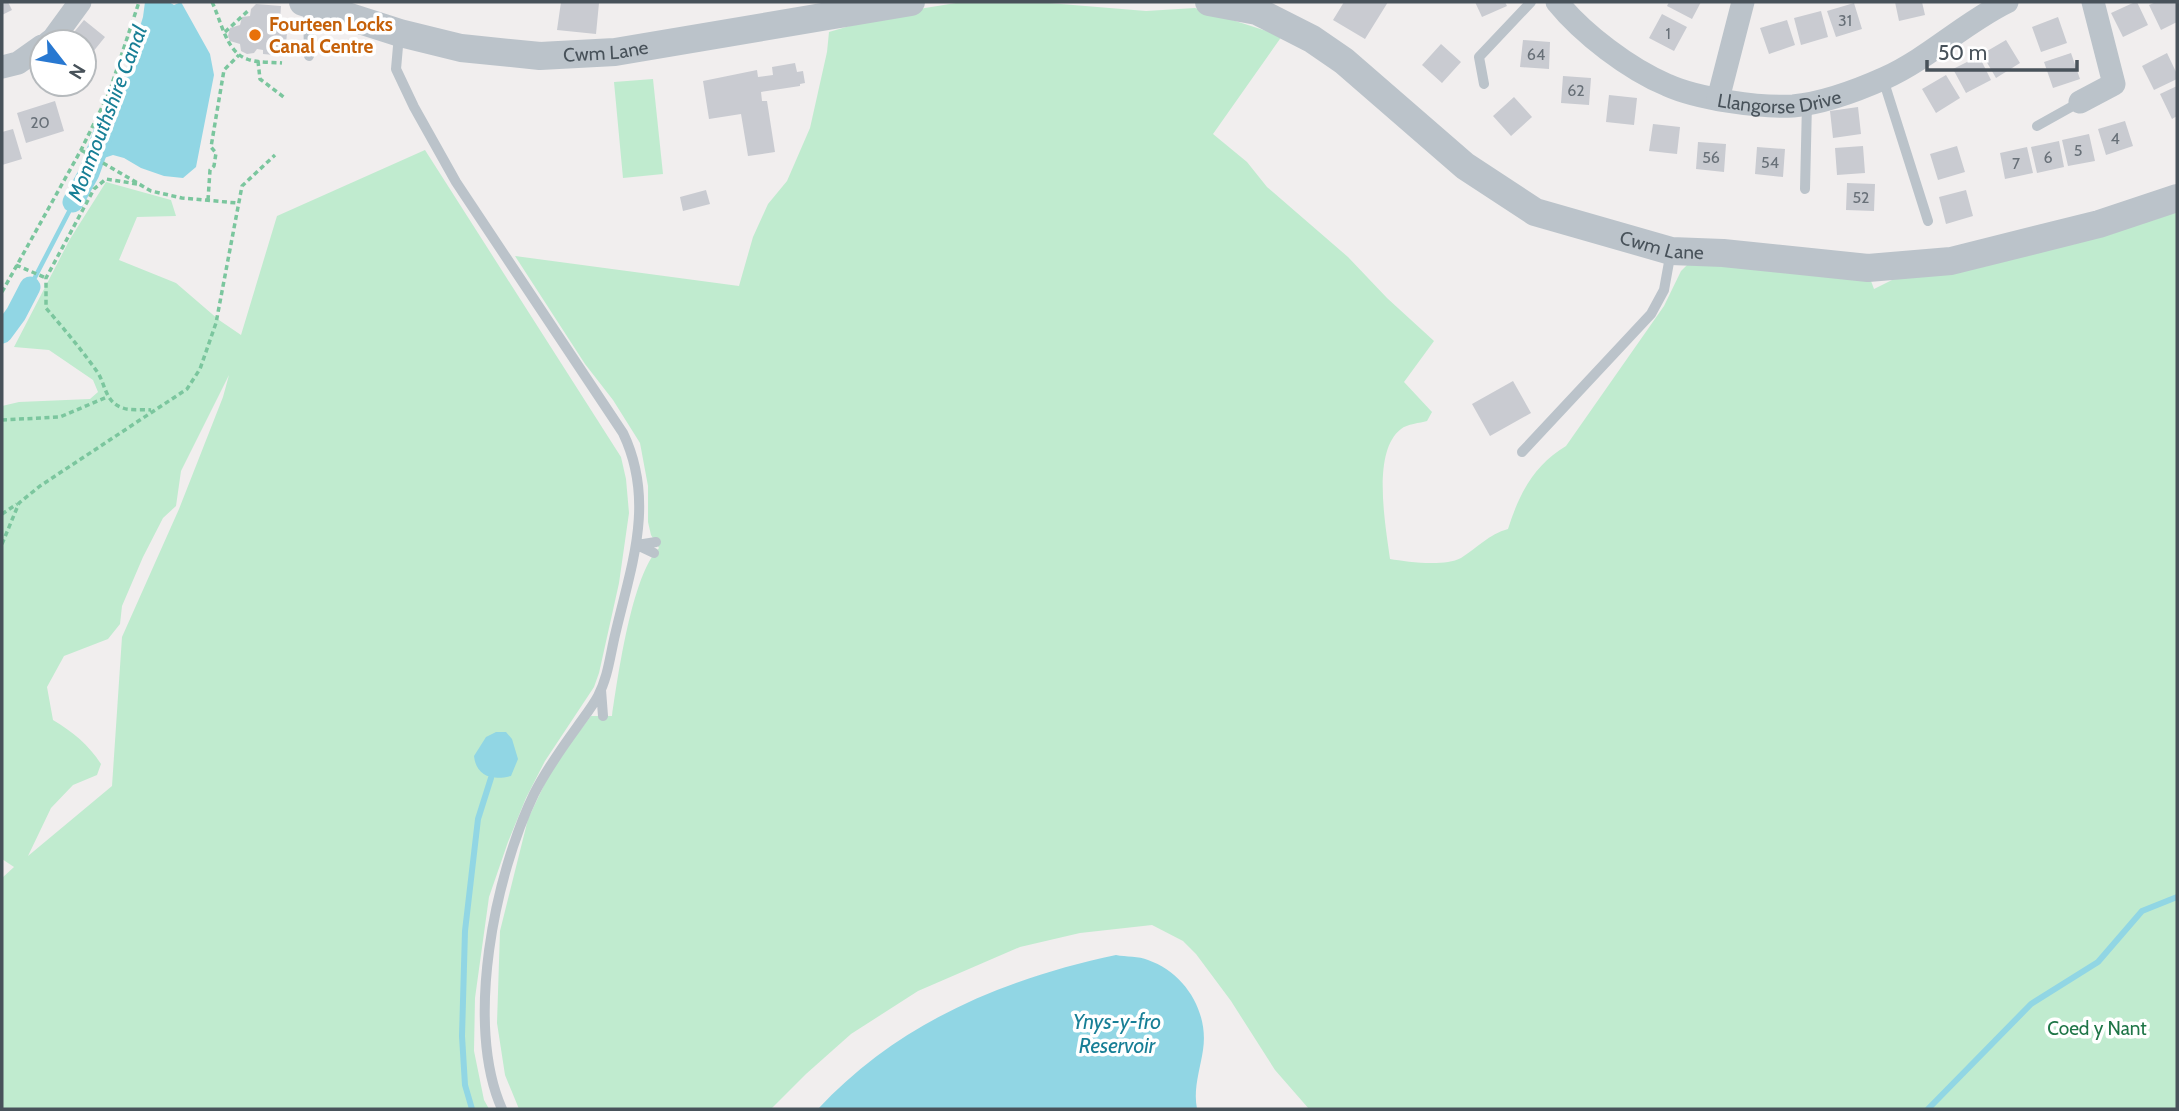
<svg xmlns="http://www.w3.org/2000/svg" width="2179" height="1111" font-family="Cabin,sans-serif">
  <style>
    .green { fill: #c0ebcf; fill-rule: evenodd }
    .water { fill: #91d6e4 }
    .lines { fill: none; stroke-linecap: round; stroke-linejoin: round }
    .stream { stroke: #91d6e4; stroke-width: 6 }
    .canal { stroke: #91d6e4; stroke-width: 21 }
    .building { fill: #c9cbd1 }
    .path { stroke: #7bc69e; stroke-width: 3.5; stroke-dasharray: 5 3.5; stroke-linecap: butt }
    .service { stroke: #bbc3ca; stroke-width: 10 }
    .minor { stroke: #bbc3ca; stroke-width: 23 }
    .tertiary { stroke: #bbc3ca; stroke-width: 28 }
    .food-dot { fill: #e8710a; stroke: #fff; stroke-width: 2.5 }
    .labels { text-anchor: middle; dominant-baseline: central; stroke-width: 7; stroke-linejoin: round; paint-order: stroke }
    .number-label { font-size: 16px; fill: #687078 }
    .food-label { font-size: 19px; font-weight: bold; fill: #c56008; stroke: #fff; text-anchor: start }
    .street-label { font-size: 19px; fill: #48525a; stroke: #fff }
    .park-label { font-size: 19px; fill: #1f7547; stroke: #fff }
    .water-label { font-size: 21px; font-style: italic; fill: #187f96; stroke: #fff }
  </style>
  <rect width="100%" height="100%" fill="#f1eeee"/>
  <path class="green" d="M956,3H1049L1146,11L1195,8L1282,36L1213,134L1247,162L1267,187L1348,257L1387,298L1434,341L1404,382L1432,412L1427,421C1420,423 1407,424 1401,429C1371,452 1386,527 1390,559C1408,562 1444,567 1461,558C1477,548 1489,534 1508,529C1519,494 1534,465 1566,446L1664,306L1681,271L1691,261L1871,281L1874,289L1902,275L2177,206V1109H1309L1275,1070L1231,1001L1196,954L1183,941L1152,925L1080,933L1020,947L918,991L851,1034L806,1074L771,1109H519L505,1075L497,1023L500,931L528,819L554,764L591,716H612C618,676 632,574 659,548L651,535L648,522V486L640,443L613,400L585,364L515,256L739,286L753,237L768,204L787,181L810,128L827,52L829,32L894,13Z
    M653,79L663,174L623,178L614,82Z
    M425,150L621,457L626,479L629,513L619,583L599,673L594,687L545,761L526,798L508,842L489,897L475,998L474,1051L484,1100L489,1109H2V878L14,867L2,859V406L19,402L90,399L98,392L93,380L49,350L14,347L70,239L106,182L171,200L176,216L137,217L119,260L176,283L219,320L241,335L277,216ZM229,375L223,397L179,509L122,637L112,786L28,856L51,808L73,785L97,775L101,764C88,744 73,732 53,720L47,687L64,656L108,639L120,624L122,606L143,557L163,518L176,506L181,471Z"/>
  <path class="water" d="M145,2H169L174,5L181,2L210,54L214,75L196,167L183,178L164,176L141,168L124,158L113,155L104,158L94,152L131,56L143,17Z
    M85,176L89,178L19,313L15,311Z
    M496,732H506L512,739L518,759L511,776C492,781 476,776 474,756L486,737Z
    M1116,955C1126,957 1139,956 1148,960C1185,973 1209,1012 1203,1050C1200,1070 1193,1089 1197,1109H818C898,1023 1003,979 1116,955Z"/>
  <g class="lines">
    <path class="stream" d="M472,1109L465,1085L462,1036L465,931L478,819L491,778
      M1928,1109L2031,1004L2098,962L2142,911L2177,897"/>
    <path class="canal" d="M73,202L89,173L105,129
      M2,333L16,314L30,287"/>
  </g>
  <path class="building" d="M2,2H8L12,10L2,15Z
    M561,2L599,3L596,34L557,30Z
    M1344,2H1388L1365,39L1333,20Z
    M1475,2H1505L1507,6L1482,17Z
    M1669,2H1701L1692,19L1667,6Z
    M1895,2H1922L1925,15L1899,21Z
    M2135,2H2137L2148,25L2123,37L2111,13Z
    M2156,2H2177V22L2161,30L2149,5Z
    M1854,3L1862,29L1836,37L1827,11Z
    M256,4L281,6L280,20L288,21L285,56L263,54V50L257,49L254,53L247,54L241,51L240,44L230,41L228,36L230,28L240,25L242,17L250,16L251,9Z
    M1821,11L1828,37L1801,45L1794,18Z
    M1662,14L1687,27L1674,51L1649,38Z
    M2058,17L2067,43L2041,52L2032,27Z
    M84,20L105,37L84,63V42H66Z
    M1787,20L1795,45L1769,54L1760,28Z
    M1523,40L1550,42L1549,69L1520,67Z
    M2006,40L2020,63L1996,78L1982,54Z
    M1441,44L1461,62L1442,83L1422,65Z
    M2071,53L2080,79L2053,88L2044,62Z
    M2167,53L2177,74V79L2154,90L2142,66Z
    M1979,56L1991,80L1966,93L1953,69Z
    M795,63L797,72L803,71L805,83L800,84V86L761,92L762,101H767L775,152L748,156L741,114L709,119L703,81L757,70L758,77L773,75L772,67Z
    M1946,75L1960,98L1936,113L1922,89Z
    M1563,76L1591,78L1589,105L1561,103Z
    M2177,86V116L2172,119L2160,94Z
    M1609,95L1637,98L1634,125L1606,122Z
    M1514,97L1532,117L1511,136L1493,116Z
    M55,101L64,131L26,143L17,113Z
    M1858,107L1861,134L1833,138L1830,111Z
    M2125,121L2133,146L2106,155L2098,129Z
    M1653,124L1680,127L1677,154L1649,151Z
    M13,129L22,159L2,165V132Z
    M2089,134L2095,161L2068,166L2062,140Z
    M2059,141L2064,167L2037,173L2031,147Z
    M1698,142L1726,144L1724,172L1696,169Z
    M1863,146L1865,173L1837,175L1835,148Z
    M1957,146L1965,172L1938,180L1930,154Z
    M1757,147L1785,149L1783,177L1755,174Z
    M2027,147L2033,173L2005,179L2000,153Z
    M1847,183L1875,184L1874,211L1846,210Z
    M706,190L710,204L683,211L680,197Z
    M1966,190L1973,216L1946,224L1939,197Z
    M1513,381L1531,413L1490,436L1472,404Z"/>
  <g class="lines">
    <path class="path" d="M212,2C221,20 226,52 247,59C257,63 271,62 282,63
      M225,32L250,9
      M258,61L260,79L285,98
      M81,150L151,191L182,198L237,203
      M137,184L106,179L94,189L46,278V308C64,329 82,350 98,373C106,386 105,402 123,408C130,411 142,409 151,410
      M208,200L210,170L214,166L216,153L211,147L224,70L239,55
      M16,265L46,278
      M2,292L81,150L109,93L139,2
      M2,420L60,417L107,397
      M2,514L17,504
      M2,544L19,503L40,486L187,389L200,369L216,323L242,186L275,155"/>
    <path class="service" d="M308,7L309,56
      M399,35L396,69L414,107L456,182L623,433C656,502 631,566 615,635C610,656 608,677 598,696C592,707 584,717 577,727C561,749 546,770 534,794C495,875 464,1024 502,1109
      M1883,79L1928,221
      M1484,84L1479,57L1531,2
      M2037,126L2080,102
      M1805,189L1807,103
      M1522,452L1651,314L1664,290L1671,251
      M637,545L654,553
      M637,545L656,542
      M601,690L603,716"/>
    <g class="minor">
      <path id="s1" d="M1557,2C1583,34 1629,69 1667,85C1698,99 1760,108 1793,106C1824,103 1856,91 1885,78C1929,58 1964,23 2007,2"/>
      <path d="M49,42L53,39L80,2"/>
      <path d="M2,67L18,63L42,46"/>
      <path d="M1718,99L1743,2"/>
      <path d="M2080,102L2114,84L2093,2"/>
    </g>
    <g class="tertiary">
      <path id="s2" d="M303,2L400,33L461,48L540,56L615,52L911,2"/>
      <path id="s3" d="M1209,2L1257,11L1312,39L1344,61L1465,166L1535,212L1671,251L1723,253L1868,268L1951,261L2099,224L2177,198"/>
    </g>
  </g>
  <circle class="food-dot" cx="255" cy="35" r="7"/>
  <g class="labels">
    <g class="number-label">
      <text x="1845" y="20">31</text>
      <text x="1668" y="33">1</text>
      <text x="1536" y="54">64</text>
      <text x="1576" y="90">62</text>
      <text x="40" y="122">20</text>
      <text x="2115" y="138">4</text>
      <text x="2078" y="150">5</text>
      <text x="1711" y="157">56</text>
      <text x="2048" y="157">6</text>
      <text x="1770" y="162">54</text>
      <text x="2016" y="163">7</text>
      <text x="1861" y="197">52</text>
    </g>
    <g class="food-label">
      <text x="269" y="24">Fourteen Locks<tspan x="269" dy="22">Canal Centre</tspan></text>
    </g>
    <g class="street-label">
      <text stroke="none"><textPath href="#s2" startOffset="310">Cwm Lane</textPath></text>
      <text stroke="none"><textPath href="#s1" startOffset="254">Llangorse Drive</textPath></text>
      <text stroke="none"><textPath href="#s3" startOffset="525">Cwm Lane</textPath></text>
    </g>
    <g class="park-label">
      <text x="2097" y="1028">Coed y Nant</text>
    </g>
    <g class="water-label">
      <text transform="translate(107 113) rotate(-69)">Monmouthshire Canal</text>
      <text x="1117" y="1021">Ynys-y-fro<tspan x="1117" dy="24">Reservoir</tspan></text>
    </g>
  </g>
  <rect width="2179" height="1111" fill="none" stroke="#48525a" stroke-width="7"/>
  <g transform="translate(63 63) rotate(121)"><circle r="33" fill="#ffffff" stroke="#b6babd" stroke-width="2"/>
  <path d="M0-5L12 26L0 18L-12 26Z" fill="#2878d1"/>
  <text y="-10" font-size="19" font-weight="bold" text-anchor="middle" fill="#48525a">N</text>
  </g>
  <path d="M1927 60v10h150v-10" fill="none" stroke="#48525a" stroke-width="3.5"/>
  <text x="1938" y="60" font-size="21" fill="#48525a" stroke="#ffffff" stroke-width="5" paint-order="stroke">50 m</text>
</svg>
